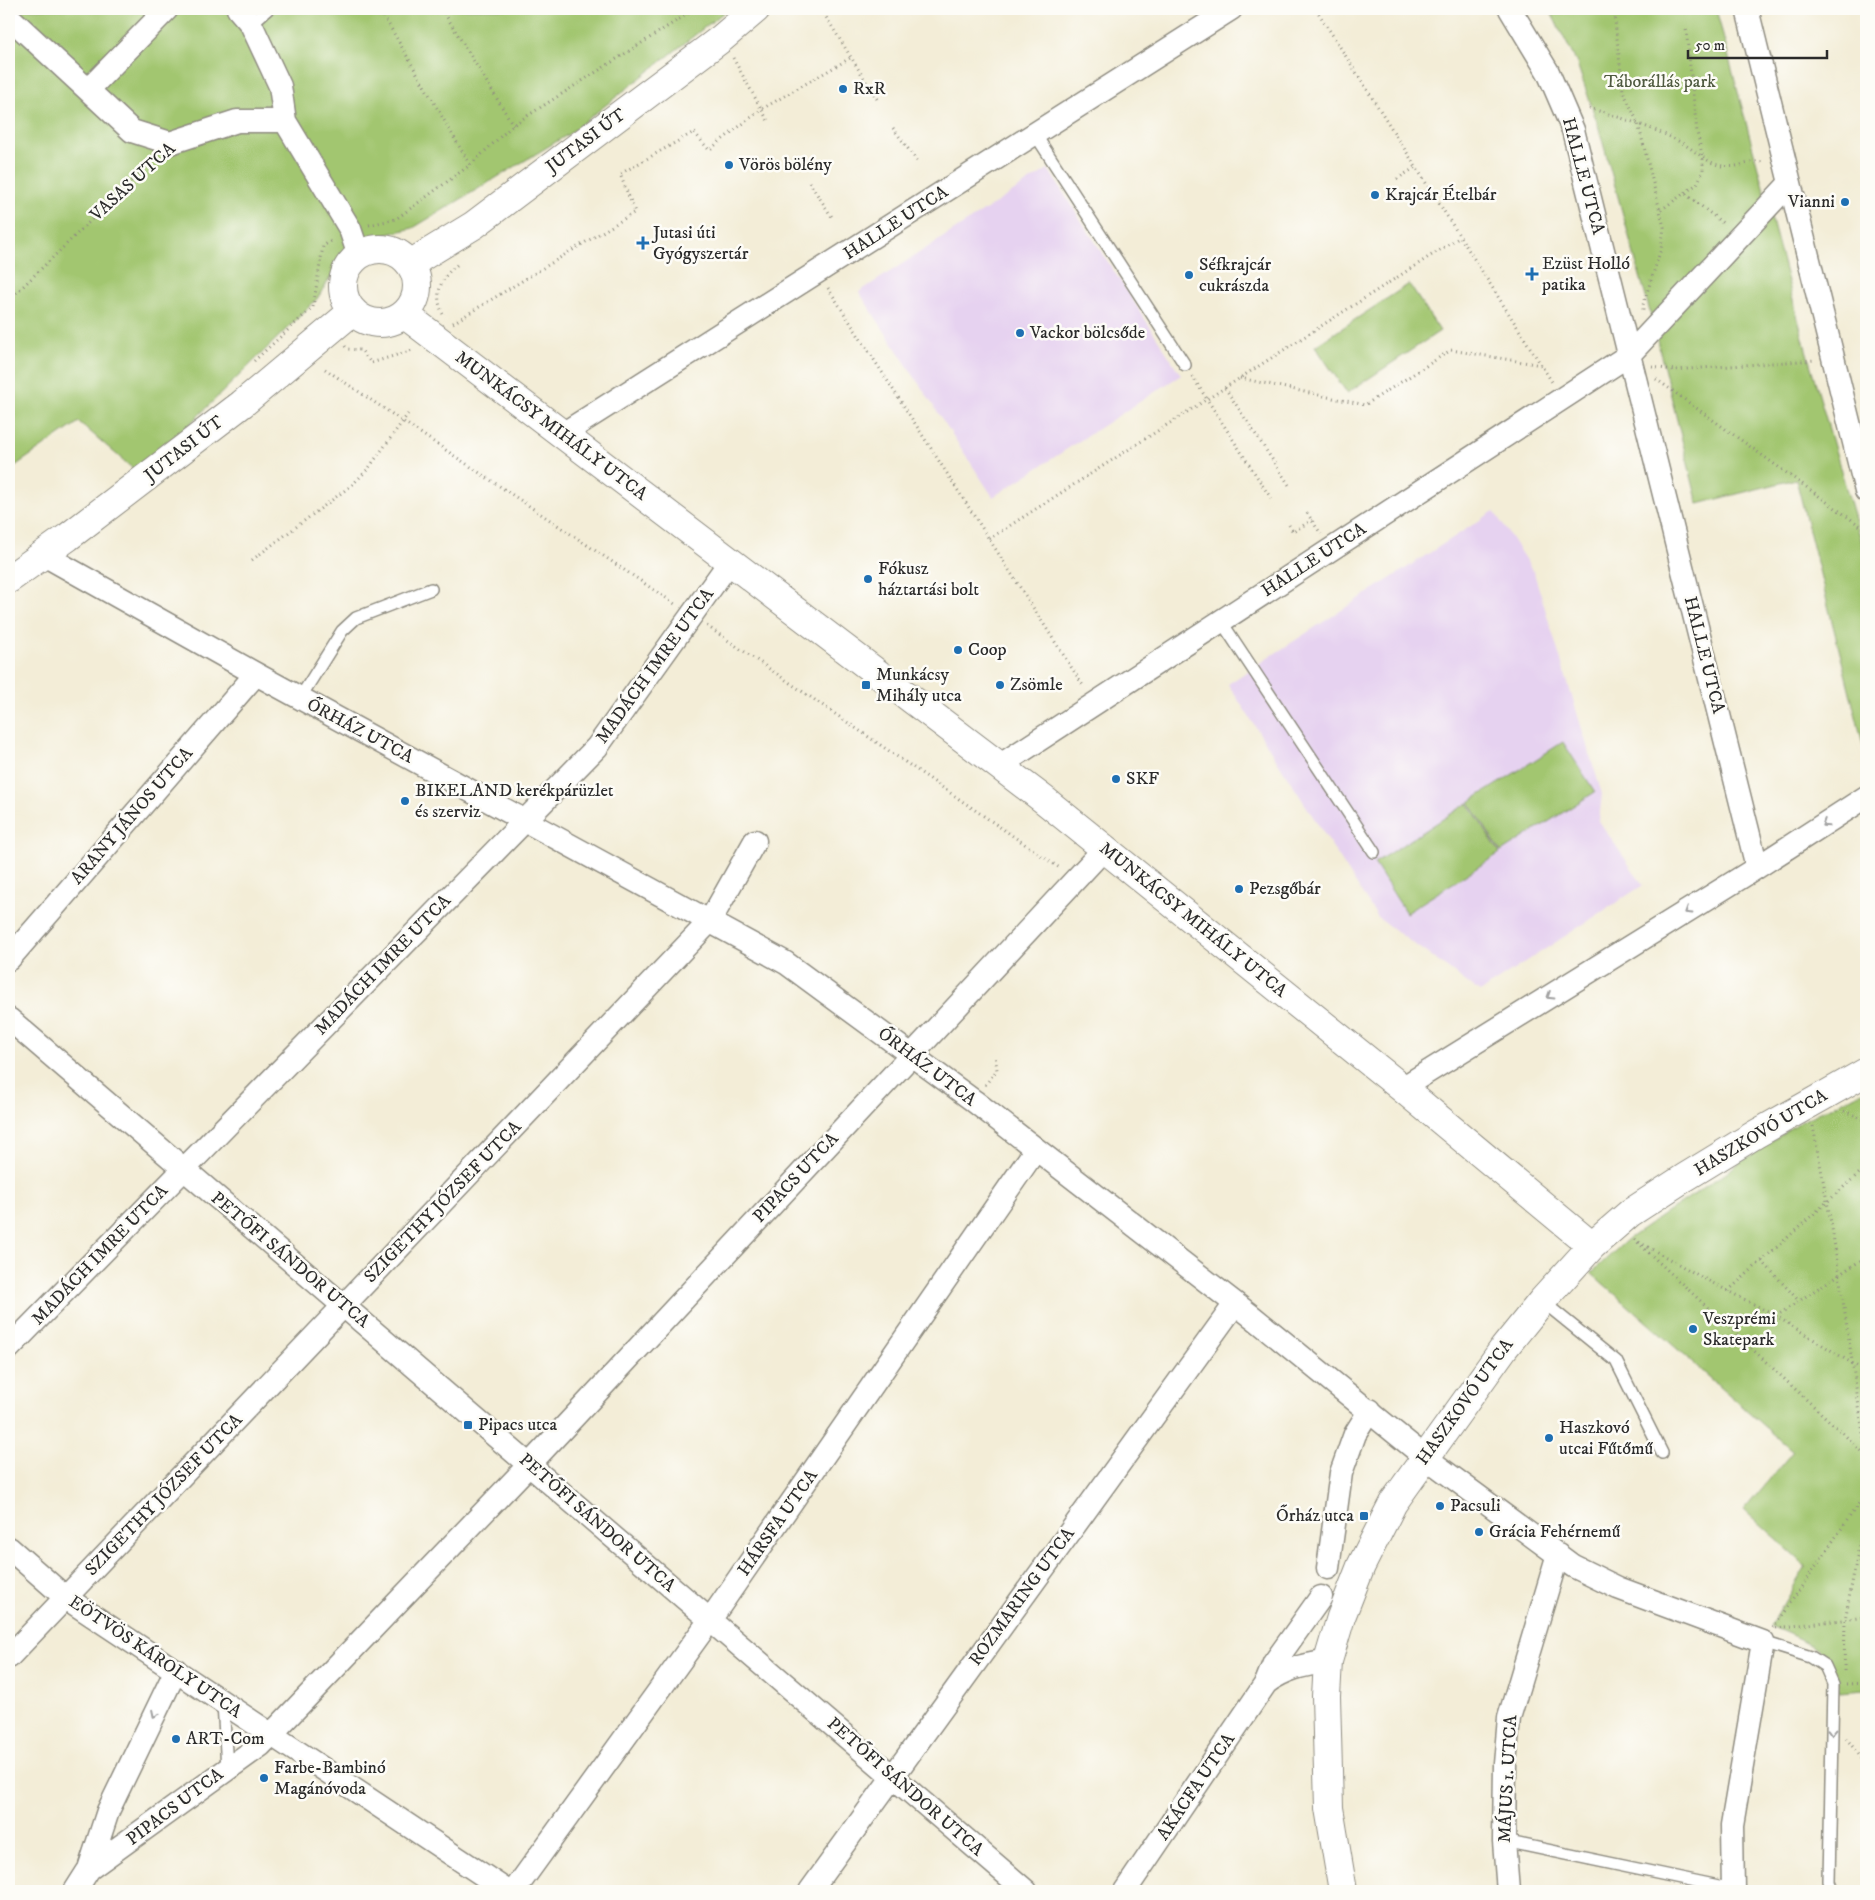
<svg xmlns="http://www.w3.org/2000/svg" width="1875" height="1900" font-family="'IM FELL DW Pica',serif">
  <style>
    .built { fill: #e6d2f0 }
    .green { fill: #a2c670; stroke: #66784e }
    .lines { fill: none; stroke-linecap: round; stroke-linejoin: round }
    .lane-casing { stroke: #8f8c81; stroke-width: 14 }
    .street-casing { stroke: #8f8c81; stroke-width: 25 }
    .secondary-casing { stroke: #8f8c81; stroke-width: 30 }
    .path { stroke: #8f8c81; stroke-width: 3; stroke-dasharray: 1 4; stroke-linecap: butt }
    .lane { stroke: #fff; stroke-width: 11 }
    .street { stroke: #fff; stroke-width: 22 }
    .secondary { stroke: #fff; stroke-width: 28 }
    .oneway { stroke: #a0a0a0 }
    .poi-dot { fill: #1f6fb2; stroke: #fdfcf7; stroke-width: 2 }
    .labels { text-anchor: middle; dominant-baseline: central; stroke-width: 5; stroke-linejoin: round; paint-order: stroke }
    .park-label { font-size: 18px; fill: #4f5a40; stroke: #fdfcf7 }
    .poi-label { font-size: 18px; fill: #2b2b2b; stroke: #fdfcf7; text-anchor: start }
    .street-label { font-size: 18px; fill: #2b2b2b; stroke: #fdfcf7 }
  </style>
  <rect width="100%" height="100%" fill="#fdfcf7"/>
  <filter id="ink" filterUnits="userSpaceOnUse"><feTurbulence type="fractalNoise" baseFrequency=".02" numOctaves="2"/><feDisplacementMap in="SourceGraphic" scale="10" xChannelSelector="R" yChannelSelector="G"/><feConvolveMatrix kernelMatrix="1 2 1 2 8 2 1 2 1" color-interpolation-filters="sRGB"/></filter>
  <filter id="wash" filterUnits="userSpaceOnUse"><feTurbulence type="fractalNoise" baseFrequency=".0096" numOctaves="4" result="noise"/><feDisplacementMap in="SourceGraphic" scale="20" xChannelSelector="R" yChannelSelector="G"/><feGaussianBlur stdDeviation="1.12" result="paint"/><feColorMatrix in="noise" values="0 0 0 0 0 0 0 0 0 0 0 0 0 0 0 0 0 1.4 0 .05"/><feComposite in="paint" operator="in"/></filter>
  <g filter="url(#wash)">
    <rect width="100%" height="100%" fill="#f3edd7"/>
    <path class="built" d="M1048,169L1181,375L993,497L859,292Z
      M1494,511L1534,573L1602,794L1599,821L1643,885L1480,992L1378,918L1228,684Z"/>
    <path class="green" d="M9,9H728L569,134L413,228L352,243L317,299L139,474L79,422L12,468L9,464Z
      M1549,9H1716L1807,353L1866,557V756L1796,479L1698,504L1650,312L1598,125L1576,61Z
      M1409,284L1440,331L1347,393L1315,346Z
      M1563,742L1595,792L1501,852L1469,802Z
      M1468,803L1500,853L1406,913L1374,863Z
      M1866,1090V1690L1839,1692C1836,1651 1803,1640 1770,1626L1806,1566L1744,1510L1793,1451L1591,1273L1628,1239L1800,1122Z"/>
  </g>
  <g filter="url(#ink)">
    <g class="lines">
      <defs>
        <path id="lane" d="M251,24L268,9
          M1035,134L1185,365
          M1221,621L1374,852
          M300,698L342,631L356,618L431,589
          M1542,1301L1616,1361L1662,1453
          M1763,1642L1811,1657L1825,1666L1833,1684L1829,1881L1833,1891
          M223,1703L227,1768
          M1504,1841L1733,1889"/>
        <path id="street" d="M238,9L251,24L280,86L285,121L350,229L359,256
          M1510,9L1548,72L1573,130L1757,867
          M1747,9L1866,491
          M9,17L88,90L167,9
          M88,90L132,131L170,143L237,121H285
          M561,435L1231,9
          M44,555L256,674L786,963L974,1101L1254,1318L1425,1457L1573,1566L1618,1588L1763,1642L1732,1825L1733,1891
          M999,766L1629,355L1790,183
          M9,959L256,674
          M9,1019L1026,1891
          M1402,1088L1750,872L1866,797
          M9,1348L597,747L731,560
          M9,1548L66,1598L507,1891
          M1328,1568L1341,1473L1355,1434L1370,1410
          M9,1657L710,921L755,841
          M1266,1683L1274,1663L1321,1597
          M89,1869L108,1811L176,1670
          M75,1891L89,1869L261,1745L529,1465L1104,849
          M514,1891L710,1620L1036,1149
          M810,1891L1235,1304
          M1125,1891L1266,1683C1286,1668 1305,1665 1328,1661
          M1508,1891L1504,1841L1505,1764L1509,1718L1558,1554"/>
        <path id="secondary" d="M343 286a37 37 0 1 1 74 0a37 37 0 1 1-74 0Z
          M410,264L474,225L722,38L756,9
          M404,314L1043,799L1402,1088L1592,1246
          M9,579L68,537L242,404L353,311
          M1343,1891L1329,1808L1326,1696L1328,1661L1341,1617L1361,1566L1393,1503L1504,1348L1542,1301L1592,1246L1630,1213L1684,1178L1756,1134L1866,1072"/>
      </defs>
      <use href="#lane" class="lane-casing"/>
      <use href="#street" class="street-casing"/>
      <use href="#secondary" class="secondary-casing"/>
      <path class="path" d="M377,9L389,25L470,165
        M442,9L513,125
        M821,9L877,99
        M1316,9L1552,382
        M1618,9L1615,21L1623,91L1638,123L1664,227L1661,249L1643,305V312
        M778,14L786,9
        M733,58L768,121
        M1589,108C1621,118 1653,127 1682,143C1696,151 1707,163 1722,166C1737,169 1750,160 1764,162
        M893,128L917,161
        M1397,179L1416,167
        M809,182L832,217
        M1686,194L1725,225
        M1661,210L1697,184L1703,171V158L1697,132L1686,28
        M369,225L396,219L470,165L513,125L695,9
        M828,288L1084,687
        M9,300L154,159
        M443,314C433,294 441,277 458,264
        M453,323L635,212L620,174L694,132L709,150L762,109L852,57
        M345,346L347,349L361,350L371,363L413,350
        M254,361L313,307L323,246L333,240
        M1652,367L1674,370L1815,360
        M325,369L675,604
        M1192,376L1272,500
        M1240,378L1365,405L1451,350L1541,365
        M1656,379L1866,530
        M1225,388L1291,488
        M1307,513L1321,534
        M1289,525L1293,532L1312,520
        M989,539L1460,237
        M252,560L352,485L368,469L408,414
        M707,626L1061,869
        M985,1085L997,1070L995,1055
        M1844,1111L1866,1120
        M1813,1126L1832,1228L1866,1453
        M1634,1239L1866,1455
        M1639,1242L1705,1279L1776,1316L1866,1372
        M1762,1261L1799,1301
        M1728,1291L1866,1167
        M1776,1316L1866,1257
        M1773,1628L1866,1493
        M1776,1628L1866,1617
        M1844,1671L1845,1620L1866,1509
        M1846,1684L1866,1683
        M1846,1738L1866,1764"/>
      <use href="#lane" class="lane"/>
      <use href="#street" class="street"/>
      <use href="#secondary" class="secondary"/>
    </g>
    <defs><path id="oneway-chevron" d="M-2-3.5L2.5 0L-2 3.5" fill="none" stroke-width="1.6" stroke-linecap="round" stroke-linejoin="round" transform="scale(1.25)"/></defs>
    <g class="oneway">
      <use href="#oneway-chevron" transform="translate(1825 824) rotate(147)"/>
      <use href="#oneway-chevron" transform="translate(1688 911) rotate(148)"/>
      <use href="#oneway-chevron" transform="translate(1550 996) rotate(148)"/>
      <use href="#oneway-chevron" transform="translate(155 1714) rotate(116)"/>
      <use href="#oneway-chevron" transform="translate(1832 1732) rotate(91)"/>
    </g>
  </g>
  <g class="poi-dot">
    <circle cx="843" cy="89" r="5"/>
    <circle cx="729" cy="165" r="5"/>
    <circle cx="1375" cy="195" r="5"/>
    <circle cx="1845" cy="202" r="5"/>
    <path d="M640.5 235.5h5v5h5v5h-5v5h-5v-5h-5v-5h5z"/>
    <path d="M1529.5 266.5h5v5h5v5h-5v5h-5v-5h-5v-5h5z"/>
    <circle cx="1189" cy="275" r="5"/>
    <circle cx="1020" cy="333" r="5"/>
    <circle cx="868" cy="579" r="5"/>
    <circle cx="958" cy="650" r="5"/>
    <rect x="861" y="680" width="10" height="10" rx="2.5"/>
    <circle cx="1000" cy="685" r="5"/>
    <circle cx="1116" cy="779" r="5"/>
    <circle cx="405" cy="801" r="5"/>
    <circle cx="1239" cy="889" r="5"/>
    <circle cx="1693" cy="1329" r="5"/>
    <rect x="463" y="1420" width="10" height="10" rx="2.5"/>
    <circle cx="1549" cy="1438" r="5"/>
    <circle cx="1440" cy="1506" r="5"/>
    <rect x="1359" y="1511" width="10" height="10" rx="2.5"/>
    <circle cx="1479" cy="1532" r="5"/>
    <circle cx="176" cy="1739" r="5"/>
    <circle cx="264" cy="1778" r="5"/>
  </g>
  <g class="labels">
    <g class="park-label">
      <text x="1660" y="82">Táborállás park</text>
    </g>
    <g class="poi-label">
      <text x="853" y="89">RxR</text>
      <text x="739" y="165">Vörös bölény</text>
      <text x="1385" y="195">Krajcár Ételbár</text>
      <text x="1835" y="202" text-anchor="end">Vianni</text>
      <text x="653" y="233">Jutasi úti<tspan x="653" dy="21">Gyógyszertár</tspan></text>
      <text x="1542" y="264">Ezüst Holló<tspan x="1542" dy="21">patika</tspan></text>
      <text x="1199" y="265">Séfkrajcár<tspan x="1199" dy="21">cukrászda</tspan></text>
      <text x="1030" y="333">Vackor bölcsőde</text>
      <text x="878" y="569">Fókusz<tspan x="878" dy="21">háztartási bolt</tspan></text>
      <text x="968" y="650">Coop</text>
      <text x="876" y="675">Munkácsy<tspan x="876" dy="21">Mihály utca</tspan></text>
      <text x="1010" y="685">Zsömle</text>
      <text x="1126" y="779">SKF</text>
      <text x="415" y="791">BIKELAND kerékpárüzlet<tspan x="415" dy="21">és szerviz</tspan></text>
      <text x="1249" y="889">Pezsgőbár</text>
      <text x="1703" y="1319">Veszprémi<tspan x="1703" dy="21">Skatepark</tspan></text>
      <text x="478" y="1425">Pipacs utca</text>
      <text x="1559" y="1428">Haszkovó<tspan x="1559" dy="21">utcai Fűtőmű</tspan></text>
      <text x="1450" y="1506">Pacsuli</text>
      <text x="1354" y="1516" text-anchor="end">Őrház utca</text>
      <text x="1489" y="1532">Grácia Fehérnemű</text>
      <text x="186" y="1739">ART-Com</text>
      <text x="274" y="1768">Farbe-Bambinó<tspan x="274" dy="21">Magánóvoda</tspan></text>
    </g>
    <g class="street-label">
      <text transform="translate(586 141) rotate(-37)">JUTASI ÚT</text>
      <text transform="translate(1583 176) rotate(75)">HALLE UTCA</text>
      <text transform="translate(133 182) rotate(-42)">VASAS UTCA</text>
      <text transform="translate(896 223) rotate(-33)">HALLE UTCA</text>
      <text transform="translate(551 426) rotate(37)">MUNKÁCSY MIHÁLY UTCA</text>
      <text transform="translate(184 449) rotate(-38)">JUTASI ÚT</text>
      <text transform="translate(1314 560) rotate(-33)">HALLE UTCA</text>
      <text transform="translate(1704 655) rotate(76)">HALLE UTCA</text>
      <text transform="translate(655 666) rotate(-54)">MADÁCH IMRE UTCA</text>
      <text transform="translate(360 731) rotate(28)">ŐRHÁZ UTCA</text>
      <text transform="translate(132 816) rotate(-49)">ARANY JÁNOS UTCA</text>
      <text transform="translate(1193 920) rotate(39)">MUNKÁCSY MIHÁLY UTCA</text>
      <text transform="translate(383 965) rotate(-46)">MADÁCH IMRE UTCA</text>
      <text transform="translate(927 1067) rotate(37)">ŐRHÁZ UTCA</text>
      <text transform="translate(1761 1133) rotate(-31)">HASZKOVÓ UTCA</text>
      <text transform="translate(796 1178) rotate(-47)">PIPACS UTCA</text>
      <text transform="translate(443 1202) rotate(-46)">SZIGETHY JÓZSEF UTCA</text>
      <text transform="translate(100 1255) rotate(-46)">MADÁCH IMRE UTCA</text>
      <text transform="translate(290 1260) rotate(40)">PETŐFI SÁNDOR UTCA</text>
      <text transform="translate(1465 1402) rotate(-54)">HASZKOVÓ UTCA</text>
      <text transform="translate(164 1495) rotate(-46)">SZIGETHY JÓZSEF UTCA</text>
      <text transform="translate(597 1523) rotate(41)">PETŐFI SÁNDOR UTCA</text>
      <text transform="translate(778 1523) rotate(-55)">HÁRSFA UTCA</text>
      <text transform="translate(1022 1597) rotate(-54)">ROZMARING UTCA</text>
      <text transform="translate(155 1657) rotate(34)">EÖTVÖS KÁROLY UTCA</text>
      <text transform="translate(1508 1779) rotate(-87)">MÁJUS 1. UTCA</text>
      <text transform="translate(905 1787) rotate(41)">PETŐFI SÁNDOR UTCA</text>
      <text transform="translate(1196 1787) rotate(-56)">AKÁCFA UTCA</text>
      <text transform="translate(175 1807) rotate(-37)">PIPACS UTCA</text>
    </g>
  </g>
  <rect width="1875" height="1900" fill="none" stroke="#fdfcf7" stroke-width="30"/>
  <path d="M1688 50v8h139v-8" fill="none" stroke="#2b2b2b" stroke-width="2.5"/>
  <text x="1695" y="50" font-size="15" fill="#2b2b2b" stroke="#fdfcf7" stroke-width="4" paint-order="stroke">50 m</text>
</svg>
